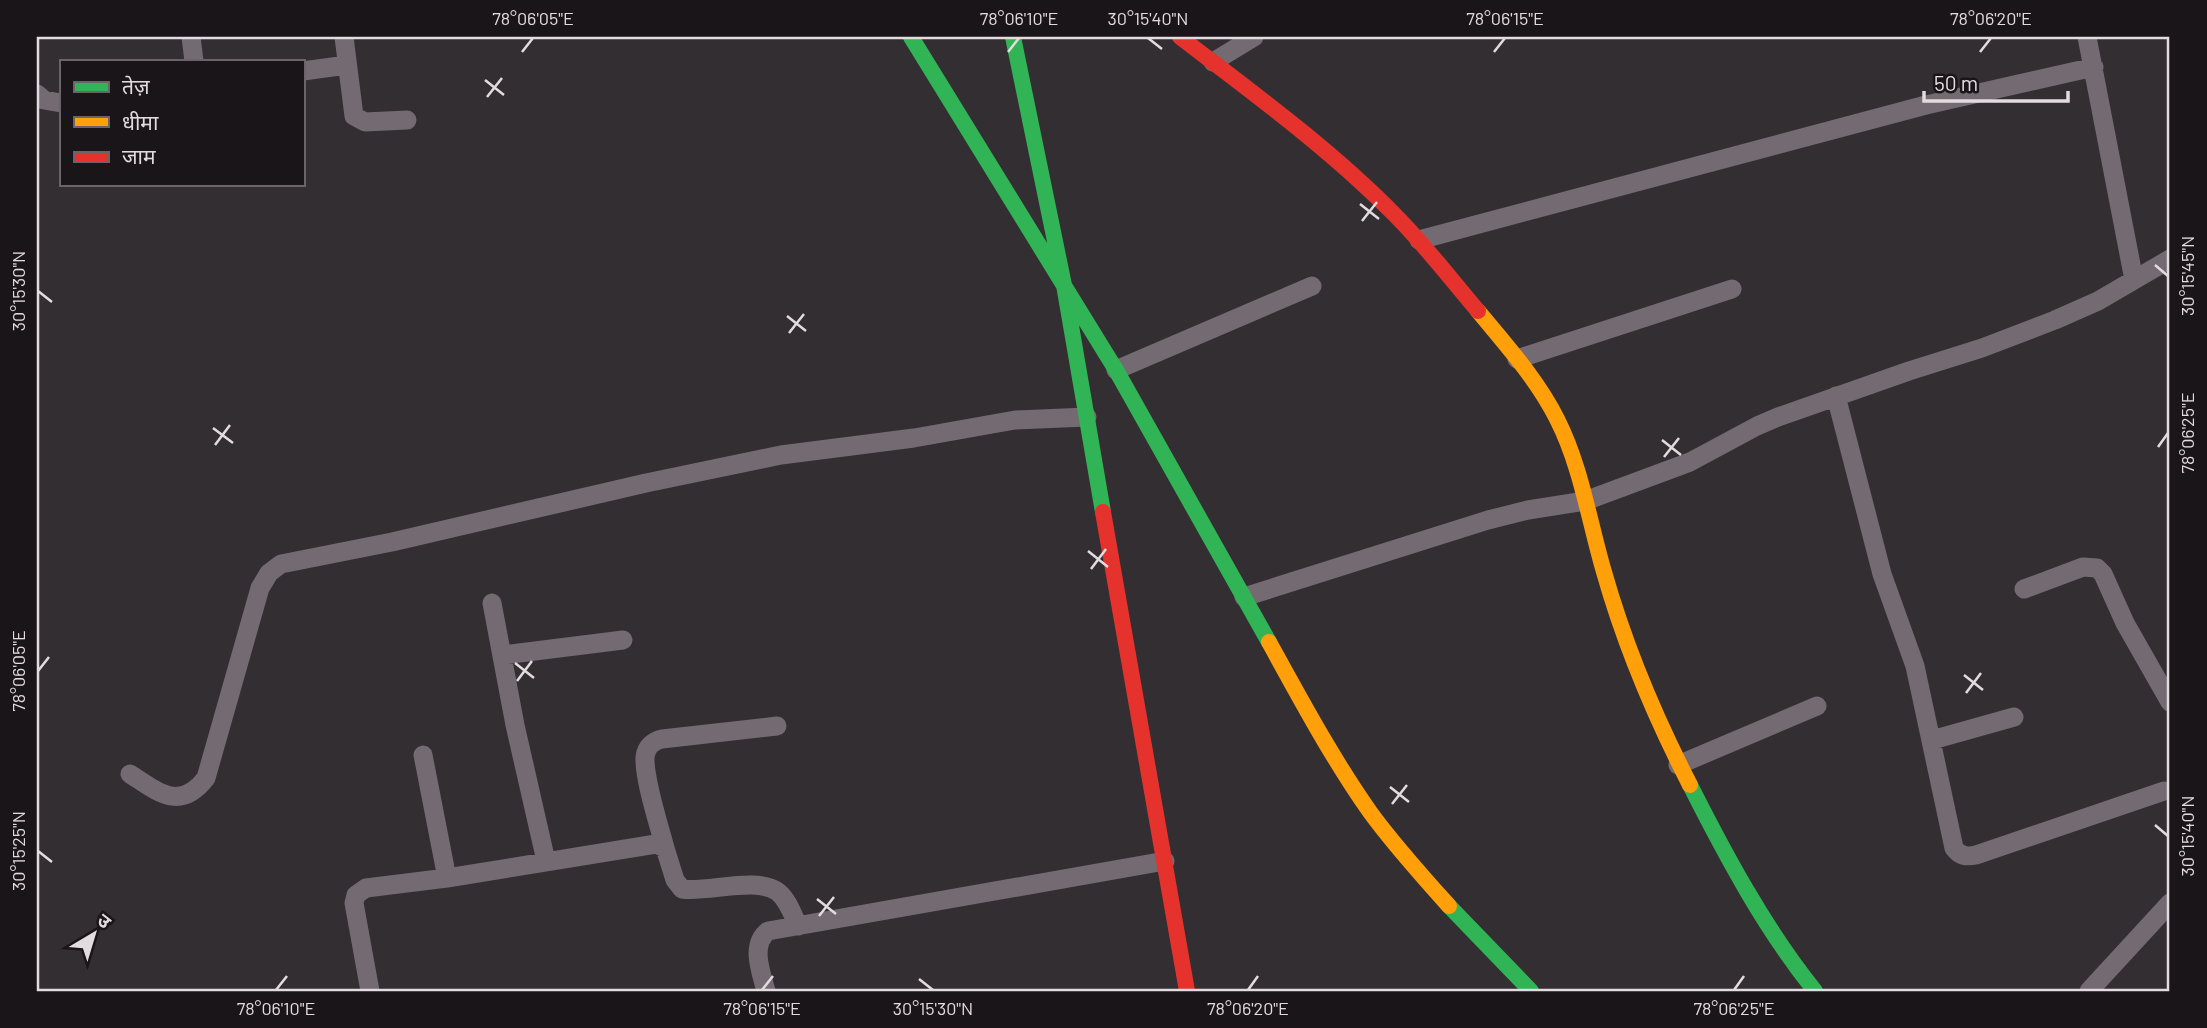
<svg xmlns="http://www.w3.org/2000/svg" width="2207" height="1028" font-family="Barlow,'Noto Sans Devanagari',sans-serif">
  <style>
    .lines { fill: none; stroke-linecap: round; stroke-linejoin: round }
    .street { stroke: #736a72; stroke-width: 19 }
    .fast { stroke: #30b455; stroke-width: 16 }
    .slow { stroke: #ff9f0a; stroke-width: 16 }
    .jam { stroke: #e5322d; stroke-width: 16 }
    .ticks { fill: none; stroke: #e2dbdf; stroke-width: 2.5 }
    .neatline { fill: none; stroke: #e2dbdf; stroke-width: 2.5 }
    .ticks-label { font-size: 18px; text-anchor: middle; fill: #e2dbdf }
  </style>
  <rect width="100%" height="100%" fill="#332e31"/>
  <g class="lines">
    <path class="street" d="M191,37L194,61
      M344,37L354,116L365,122L407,120
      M2087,37L2134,280
      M1213,62L1254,37
      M303,71L347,65
      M37,94L44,100L61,103
      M1419,240L1926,105L2094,67
      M1517,359L1732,289
      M1116,370L1312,286
      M1836,396L1882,574L1915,666L1954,848C1960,856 1966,857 1976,855L2164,791
      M2024,589L2083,567L2097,568L2103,574L2125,623L2170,702
      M1244,597L1488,520L1528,510L1585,501L1690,462L1757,426L1778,417L1909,371L1982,348L2055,320L2098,301L2170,259
      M492,603L515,725L546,861
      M503,655L623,640
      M1932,740L2014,717
      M423,755L447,878
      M1678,765L1817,706
      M130,774C158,792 180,812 206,778L260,588L269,573L281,564L392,542L646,483L781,455L914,438L1015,420L1087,417
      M665,848C659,825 644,780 645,757C646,747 653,741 662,739L777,726
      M370,991L354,903L356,895L366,888L447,878L656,844L665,848L675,880L682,889C707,893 757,876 778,892C788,900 793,915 798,926
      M766,991C761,972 750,945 768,931L1165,861
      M2089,991L2170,903"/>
    <path class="fast" d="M911,37L1116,370L1269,642
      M1013,37L1064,285L1103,512
      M1690,785C1726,856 1765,929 1815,991
      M1449,906L1531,991"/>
    <path class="slow" d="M1478,311C1506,345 1537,379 1557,419C1581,466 1589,521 1604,572C1625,646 1655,717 1690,785
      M1269,642C1301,700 1332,758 1370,812C1394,845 1422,876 1449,906"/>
    <path class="jam" d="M1180,37C1253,93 1329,148 1394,214C1424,244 1450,278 1478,311
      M1103,512L1187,991"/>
  </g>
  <path class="ticks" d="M1148,38L1162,49M522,52L533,38M1008,52L1019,38M1494,52L1505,38M1980,52L1991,38M485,80L504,95M487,97L502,78M1360,204L1379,219M1362,221L1377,202M2155,265L2168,276M38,291L52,302M787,316L806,331M789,333L804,314M213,428L233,443M1662,440L1681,455M215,445L230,425M2158,447L2168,433M1664,457L1679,438M1088,551L1108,567M1091,569L1106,549M515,663L534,678M38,671L49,657M1964,675L1983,690M517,681L532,661M1966,693L1981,673M1390,787L1409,802M1392,804L1407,785M2155,825L2168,836M38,851L52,862M817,899L836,914M819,916L834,897M919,979L933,990M276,990L287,976M762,990L773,976M1248,990L1258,976M1734,990L1744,976"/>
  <rect width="2207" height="1028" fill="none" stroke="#1a1518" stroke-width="77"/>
  <rect x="60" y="60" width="245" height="126" fill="#1a1518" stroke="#6a6468" stroke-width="2"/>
  <rect x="74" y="82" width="35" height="10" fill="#30b455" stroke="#6a6468" stroke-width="2"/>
  <text x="122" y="94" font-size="21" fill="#e2dbdf">तेज़</text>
  <rect x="74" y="117" width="35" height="10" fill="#ff9f0a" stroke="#6a6468" stroke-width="2"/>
  <text x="122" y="130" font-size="21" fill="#e2dbdf">धीमा</text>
  <rect x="74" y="152" width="35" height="10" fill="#e5322d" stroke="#6a6468" stroke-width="2"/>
  <text x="122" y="164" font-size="21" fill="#e2dbdf">जाम</text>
  <g transform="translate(94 934) rotate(38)" stroke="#1a1518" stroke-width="5" paint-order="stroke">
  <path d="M0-5L12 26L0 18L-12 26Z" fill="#e2dbdf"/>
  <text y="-10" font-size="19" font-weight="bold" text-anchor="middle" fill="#e2dbdf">उ</text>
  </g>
  <path d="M1924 91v10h144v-10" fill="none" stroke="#e2dbdf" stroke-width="3.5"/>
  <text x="1934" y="91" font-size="21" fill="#e2dbdf" stroke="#1a1518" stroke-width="5" paint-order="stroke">50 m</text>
  <rect x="38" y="38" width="2130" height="952" class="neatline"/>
  <g class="ticks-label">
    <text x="533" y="25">78°06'05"E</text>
    <text x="1019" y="25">78°06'10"E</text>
    <text x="1148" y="25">30°15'40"N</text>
    <text x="1505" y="25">78°06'15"E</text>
    <text x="1991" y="25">78°06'20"E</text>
    <text transform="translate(2188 276) rotate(-90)" y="6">30°15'45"N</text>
    <text transform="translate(19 291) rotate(-90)" y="6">30°15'30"N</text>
    <text transform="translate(2188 433) rotate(-90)" y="6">78°06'25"E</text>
    <text transform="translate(19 671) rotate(-90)" y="6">78°06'05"E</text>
    <text transform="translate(2188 836) rotate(-90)" y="6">30°15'40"N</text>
    <text transform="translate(19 851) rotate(-90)" y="6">30°15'25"N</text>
    <text x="276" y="1015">78°06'10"E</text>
    <text x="762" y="1015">78°06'15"E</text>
    <text x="933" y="1015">30°15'30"N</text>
    <text x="1248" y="1015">78°06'20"E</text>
    <text x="1734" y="1015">78°06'25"E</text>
  </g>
</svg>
